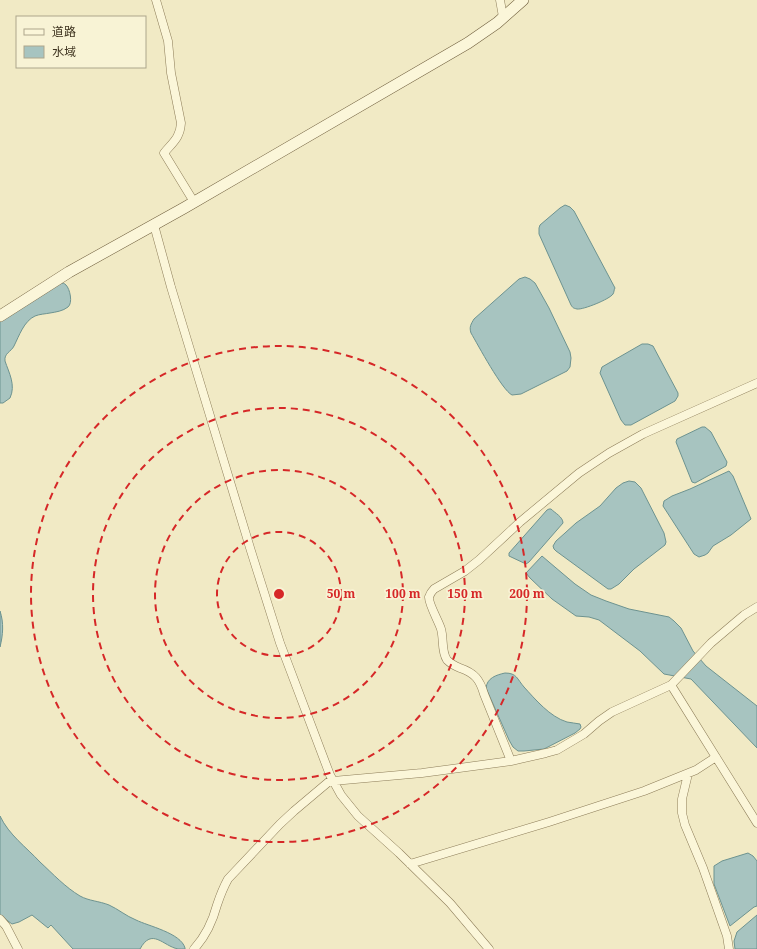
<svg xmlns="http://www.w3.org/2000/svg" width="757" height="949" font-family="'Noto Serif','Noto Sans SC',serif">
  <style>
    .water { fill: #a7c4c0; stroke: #6d9390 }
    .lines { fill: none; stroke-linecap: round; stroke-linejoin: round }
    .street-casing { stroke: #8d7d59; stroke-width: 9 }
    .secondary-casing { stroke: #6f5e3d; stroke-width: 12 }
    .street { stroke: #fbf6d9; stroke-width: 8 }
    .secondary { stroke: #fbf6d9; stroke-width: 11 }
    .ring { fill: none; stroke: #d62828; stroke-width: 2; stroke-dasharray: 7 5 }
    .centre { fill: #d62828; stroke: #f8f3d5; stroke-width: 2 }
    .ring-label { font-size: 12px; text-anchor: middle; font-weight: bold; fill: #d62828; stroke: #f8f3d5; stroke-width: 3.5; stroke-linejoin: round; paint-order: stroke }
  </style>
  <rect width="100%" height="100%" fill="#f1eac5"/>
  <path class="water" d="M565,205L570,207L574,211L615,288C614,289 614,293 613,294C610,299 583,310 577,309C573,308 573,308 571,305L539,234V228L540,225L560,208Z
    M525,277L530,279L535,283L549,308L570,352L571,358L570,367L567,371L521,394L512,395C502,390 478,345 471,333C469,327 471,324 474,319L519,279Z
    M60,283C63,283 64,283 66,285C70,289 73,303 68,307C63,311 56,312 50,313C45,314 40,314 35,316C24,321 19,336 14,346C11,352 4,353 5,361C9,373 16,385 10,398L3,403H0V322Z
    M642,344H648L653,346L678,393V396L675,401L631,425H625L621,420L600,373L602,367Z
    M702,427H705L711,432L727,462L726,466L695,483L692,482L676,442L677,439Z
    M729,471L733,476L751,519L731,535L713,546L708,553L705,555L699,557L694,554L663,506L664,501L672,496L690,489Z
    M629,481L635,482L641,488L664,533L666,542L665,545L634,569L619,584L611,589H608L556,551L554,549L553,546L556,541L565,533L576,523L600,506L616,488L623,483Z
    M549,509H551C555,513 563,517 563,523L529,562L526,564L509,556V553L547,510Z
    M542,556L549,562L575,584L591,595L606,601L629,609L669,617L674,621L681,628L693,651L706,666L757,706V748L691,679L664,674L640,651L599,620L589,617L576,616L552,599L530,578L526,573Z
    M0,611C4,623 3,635 0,647Z
    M505,673C517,673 517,679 524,687C535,699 550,717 567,722C571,723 576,723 580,724L581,727L580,729L575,733L544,749L524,751H518L513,747L509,740L486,688C487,678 496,675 505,673Z
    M0,816C9,835 26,847 40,862C53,874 65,887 80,896C89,901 99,901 109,905C118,909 126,916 136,920C148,926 181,933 185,948V949C183,949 180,949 178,949C163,946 152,927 140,949H73L51,925L48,928L32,915L19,922L12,924L0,915Z
    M748,853L753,856L757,861V906L754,907L730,926L714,884V866L722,861Z
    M757,915V949H735L734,941L737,932Z"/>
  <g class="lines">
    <defs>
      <path id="street" d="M156,0L168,41L171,73L181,123C180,138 173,142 164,153L194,202
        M500,0L503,17
        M154,225L171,287L251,551L280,643L330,775L341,795L358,816L399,853L450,903L489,949
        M671,685L757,823
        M511,761L484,694C480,680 475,673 460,668C455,666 451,664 447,660C441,651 444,639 441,629C439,622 428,603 429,597C430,594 432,591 434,589L465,571L479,560L520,522L579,473L609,453L643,434L757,383
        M688,774L682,799V813L685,825L703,868L727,936L729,949
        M333,781L422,773L511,761L546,753L557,750L584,734L599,721L612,712L671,685L711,643L744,615L757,607
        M410,864L549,822L644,791L696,770L716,757
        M0,919L6,926L18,949
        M194,949C205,937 213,920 217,905C220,896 223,888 228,879L280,824L294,811L332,779"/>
      <path id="secondary" d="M0,316L69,272L184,208L468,43L497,23L523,0"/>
    </defs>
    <use href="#street" class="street-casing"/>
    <use href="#secondary" class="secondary-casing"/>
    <use href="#street" class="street"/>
    <use href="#secondary" class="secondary"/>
  </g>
  <g class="ring">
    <circle cx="279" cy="594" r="62"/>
    <circle cx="279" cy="594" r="124"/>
    <circle cx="279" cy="594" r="186"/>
    <circle cx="279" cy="594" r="248"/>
  </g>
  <circle cx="279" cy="594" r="6" class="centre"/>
  <g class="ring-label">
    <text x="341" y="598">50 m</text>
    <text x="403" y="598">100 m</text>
    <text x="465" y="598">150 m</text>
    <text x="527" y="598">200 m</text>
  </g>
  <rect x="16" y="16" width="130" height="52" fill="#f8f3d5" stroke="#ada68c"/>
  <rect x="24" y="29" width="20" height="6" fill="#fbf6d9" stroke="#ada68c"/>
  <text x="52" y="36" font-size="12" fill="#3d321e">道路</text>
  <rect x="24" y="46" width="20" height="12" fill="#a7c4c0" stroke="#ada68c"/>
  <text x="52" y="56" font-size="12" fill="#3d321e">水域</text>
</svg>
